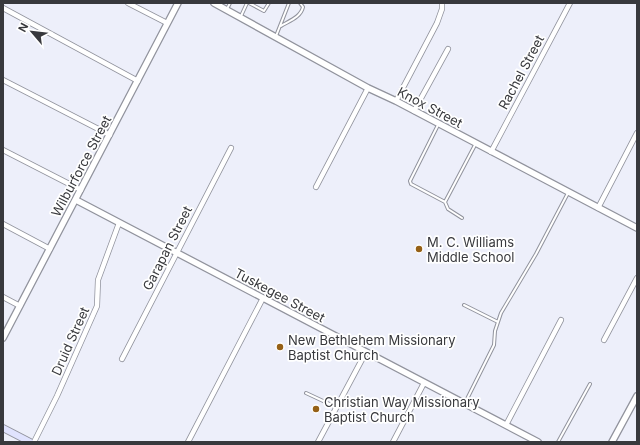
<svg xmlns="http://www.w3.org/2000/svg" width="640" height="445" font-family="Inter,sans-serif">
  <style>
    .lines { fill: none; stroke-linecap: round; stroke-linejoin: round }
    .service-casing { stroke: #91939d; stroke-width: 4 }
    .minor-casing { stroke: #91939d; stroke-width: 6 }
    .tertiary-casing { stroke: #91939d; stroke-width: 8 }
    .secondary-casing { stroke: #91939d; stroke-width: 8 }
    .service { stroke: #fff; stroke-width: 2 }
    .minor { stroke: #fff; stroke-width: 4.5 }
    .tertiary { stroke: #fff; stroke-width: 5.5 }
    .secondary { stroke: #e0e3fe; stroke-width: 6 }
    .poi-dot { fill: #956016; stroke: #fff; stroke-width: 1.5 }
    .labels { text-anchor: middle; dominant-baseline: central; stroke-width: 3.5; stroke-linejoin: round; paint-order: stroke }
    .street-label { font-size: 13px; fill: #38393d; stroke: #fff }
    .poi-label { font-size: 13px; fill: #38393d; stroke: #fff; text-anchor: start }
  </style>
  <rect width="100%" height="100%" fill="#edeffa"/>
  <g class="lines">
    <defs>
      <path id="service" d="M249,3L264,11L269,3
        M227,9L230,3
        M241,16L247,3
        M281,26C289,21 301,17 303,7L300,3
        M276,36L289,3
        M438,125L410,181L411,184L445,202L475,145
        M445,202L448,209L462,218
        M464,305L498,322
        M306,393L336,407
        M465,403L494,345L495,331L501,313L536,254L568,193
        M558,442L590,384"/>
      <path id="minor" d="M128,3L167,23
        M3,8L138,81
        M3,80L110,135
        M396,101L437,23L442,9V3
        M414,111L448,49
        M3,150L81,190
        M491,152L570,3
        M316,187L368,88
        M598,208L637,133
        M3,224L50,249
        M3,297L20,306
        M604,340L637,278
        M122,359L231,148
        M506,425L561,320
        M34,442L57,396L97,306L98,280L119,223
        M188,442L263,298
        M318,442L366,352
        M393,442L424,383"/>
      <path id="tertiary" d="M214,3L368,88L396,101L637,228
        M76,200L538,442
        M3,338L178,3
        M612,442L637,396"/>
      <path id="secondary" d="M3,428L30,442"/>
    </defs>
    <use href="#service" class="service-casing"/>
    <use href="#minor" class="minor-casing"/>
    <use href="#tertiary" class="tertiary-casing"/>
    <use href="#secondary" class="secondary-casing"/>
    <use href="#service" class="service"/>
    <use href="#minor" class="minor"/>
    <use href="#tertiary" class="tertiary"/>
    <use href="#secondary" class="secondary"/>
  </g>
  <g class="poi-dot">
    <circle cx="419" cy="249" r="4"/>
    <circle cx="280" cy="347" r="4"/>
    <circle cx="316" cy="409" r="4"/>
  </g>
  <g class="labels">
    <g class="street-label">
      <text transform="translate(521 72) rotate(-62)">Rachel Street</text>
      <text transform="translate(430 107) rotate(28)">Knox Street</text>
      <text transform="translate(81 166) rotate(-62)">Wilburforce Street</text>
      <text transform="translate(167 248) rotate(-63)">Garapan Street</text>
      <text transform="translate(280 295) rotate(28)">Tuskegee Street</text>
      <text transform="translate(70 341) rotate(-66)">Druid Street</text>
    </g>
    <g class="poi-label">
      <text x="427" y="242">M. C. Williams<tspan x="427" dy="15">Middle School</tspan></text>
      <text x="288" y="340">New Bethlehem Missionary<tspan x="288" dy="15">Baptist Church</tspan></text>
      <text x="324" y="402">Christian Way Missionary<tspan x="324" dy="15">Baptist Church</tspan></text>
    </g>
  </g>
  <rect width="640" height="445" fill="none" stroke="#38393d" stroke-width="8"/>
  <g transform="translate(32 32) rotate(298)" stroke="#ffffff" stroke-width="3" paint-order="stroke">
  <path d="M0-3L7 15L0 10L-7 15Z" fill="#38393d"/>
  <text y="-6" font-size="11" font-weight="bold" text-anchor="middle" fill="#38393d">N</text>
  </g>
</svg>
